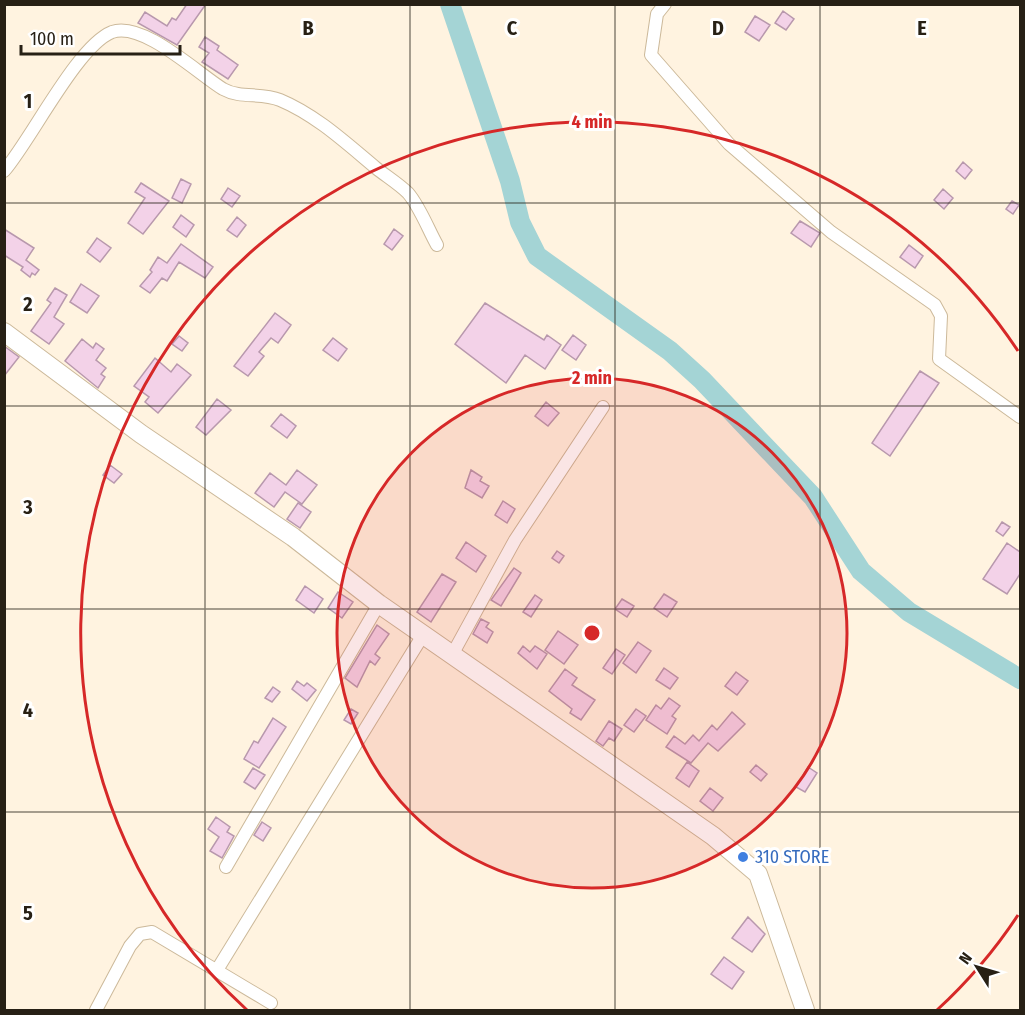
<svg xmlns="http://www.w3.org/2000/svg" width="1025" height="1015" font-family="'Fira Sans Condensed',sans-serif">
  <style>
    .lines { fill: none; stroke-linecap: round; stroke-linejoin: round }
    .river { stroke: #a4d4d5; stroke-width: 20 }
    .building { fill: #f3d2e8; stroke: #b898ad; stroke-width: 1.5 }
    .street-casing { stroke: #ccb99a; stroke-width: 14 }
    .secondary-casing { stroke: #ccb99a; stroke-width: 20 }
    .street { stroke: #fff; stroke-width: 12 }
    .secondary { stroke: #fff; stroke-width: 18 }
    .grid { fill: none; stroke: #272015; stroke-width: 1.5; stroke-opacity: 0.55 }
    .ring { fill: none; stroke: #d62828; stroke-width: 3 }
    .shop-dot { fill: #3f7fe0; stroke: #fff; stroke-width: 2 }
    .labels { text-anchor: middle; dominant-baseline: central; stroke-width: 6; stroke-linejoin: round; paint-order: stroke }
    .shop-label { font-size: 18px; fill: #366cbe; stroke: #fff; text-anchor: start }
    .grid-label { font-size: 20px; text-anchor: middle; font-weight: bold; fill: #272015; stroke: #fff; stroke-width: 6; stroke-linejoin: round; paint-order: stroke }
    .centre { fill: #d62828; stroke: #fff; stroke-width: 3 }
    .ring-label { font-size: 18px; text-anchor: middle; font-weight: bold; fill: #d62828; stroke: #fff; stroke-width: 6; stroke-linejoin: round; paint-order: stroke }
  </style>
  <rect width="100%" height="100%" fill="#fff3e0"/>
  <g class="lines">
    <path class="river" d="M450,4L510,181L520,222L537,256L670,351L702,380L813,497L861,571L909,612L1020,679"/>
  </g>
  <path class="building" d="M187,4H206L177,45L138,23L145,12L167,26L172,18L176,20Z
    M783,11L794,19L786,30L775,23Z
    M755,16L770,25L759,41L745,32Z
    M205,37L219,46L217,50L238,65L228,79L202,62L209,53L199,47Z
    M963,162L972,170L965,179L956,171Z
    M181,179L191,184L182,203L172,198Z
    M141,183L169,201L143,234L128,223L145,198L135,192Z
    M228,188L240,196L232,207L221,199Z
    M943,189L953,198L944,209L934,200Z
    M1012,201L1019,205L1013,214L1006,209Z
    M181,215L194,225L186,237L173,227Z
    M237,217L246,225L237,237L227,230Z
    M800,221L820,233L811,247L791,233Z
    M4,229L34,248L26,260L39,270L35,275L32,273L30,277L21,270L23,267L4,255Z
    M394,229L403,236L392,250L384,244Z
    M97,238L111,248L100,262L87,252Z
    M181,244L213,267L205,278L179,262L167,281L162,278L150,293L140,286L152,272L150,270L158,257L167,263Z
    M909,245L923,256L915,268L900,257Z
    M81,284L99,296L87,313L70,302Z
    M55,288L67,295L54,317L64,324L49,344L31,331L51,303L47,300Z
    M485,303L544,340L547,335L561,345L545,369L525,355L506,383L455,344Z
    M275,313L291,325L278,343L271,338L259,352L264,356L248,376L234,366Z
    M573,335L586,345L576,360L562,350Z
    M179,336L188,343L182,351L172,344Z
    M333,338L347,349L338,361L323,350Z
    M82,339L93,348L96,343L104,349L96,360L106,368L101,374L105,377L98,388L65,361Z
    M4,346L19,357L4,376Z
    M155,358L171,372L177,364L191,375L158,413L145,402L149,397L134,386Z
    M920,371L939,383L890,456L872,443Z
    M217,399L231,410L206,435L196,427Z
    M546,402L559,413L548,426L535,416Z
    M281,414L296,426L287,438L271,426Z
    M110,465L122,474L114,483L103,475Z
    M297,470L317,485L302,504L285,492L274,507L255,493L270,473L286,485Z
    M471,470L482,477L480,481L489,486L482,498L465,488Z
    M503,501L515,509L507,523L495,515Z
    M298,503L311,512L300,528L287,519Z
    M1002,522L1010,527L1003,536L996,531Z
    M466,542L486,556L476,572L456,558Z
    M1007,543L1020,552V574L1007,594L983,579Z
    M557,551L564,556L559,563L552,558Z
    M514,568L521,573L501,606L491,600Z
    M442,574L456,582L431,622L417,612Z
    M305,586L323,599L314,613L296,600Z
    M338,592L353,602L342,618L328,608Z
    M664,594L677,602L667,617L654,608Z
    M535,595L542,600L531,617L523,612Z
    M622,599L634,606L627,617L615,609Z
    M481,619L489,623L486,627L493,632L487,643L473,634Z
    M377,625L389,634L375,654L380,658L375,665L370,661L357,687L345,678Z
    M558,631L578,645L564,664L545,650Z
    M638,642L651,651L636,673L623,663Z
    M523,646L530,652L535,646L547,654L537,669L518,653Z
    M616,649L625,655L612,674L603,668Z
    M664,668L678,678L670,689L656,680Z
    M565,669L577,678L572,685L595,700L581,720L570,713L572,709L549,691Z
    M736,672L748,681L737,695L725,686Z
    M297,681L304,686L307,683L316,690L307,701L292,689Z
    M273,687L280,692L272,702L265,698Z
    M669,698L680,706L672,716L676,719L667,734L646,720L656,705L661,709Z
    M351,709L358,713L351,724L344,720Z
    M636,709L646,716L634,732L624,725Z
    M732,712L745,724L718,751L708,743L691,763L666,747L674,736L685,744L693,735L699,741L712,725L717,730Z
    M273,718L286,727L259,768L244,759L254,741L258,743Z
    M609,721L622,729L614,741L609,738L603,746L596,741Z
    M687,762L699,771L689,787L676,778Z
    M756,765L767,774L761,781L750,772Z
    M808,767L817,773L805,792L796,787Z
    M253,768L265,775L255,789L244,782Z
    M710,788L723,798L713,811L700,801Z
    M216,817L230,827L227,832L234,836L222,858L210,851L219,837L208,829Z
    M262,822L271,828L263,841L254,835Z
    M748,917L765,934L752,952L732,938Z
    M724,957L744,972L732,989L711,974Z"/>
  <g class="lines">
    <defs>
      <path id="street" d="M665,4L657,14L651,55L729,144L831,232L935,305L941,316L939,359L1020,417
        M4,171C31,140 77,46 112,32C143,21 197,73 223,89C241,99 261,92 280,100C316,115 346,143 376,168C386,176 399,184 408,193C420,207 428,229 437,245
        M452,655L515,540L603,407
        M226,867L379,604
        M217,970L423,635
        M96,1010L130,946L140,934L152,932L271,1003"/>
      <path id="secondary" d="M4,332L141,434L293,537L379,604L713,836L758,874L805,1010"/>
    </defs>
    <use href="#street" class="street-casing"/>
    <use href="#secondary" class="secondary-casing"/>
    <use href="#street" class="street"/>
    <use href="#secondary" class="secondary"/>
  </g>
  <path class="grid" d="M205,4V1010M410,4V1010M615,4V1010M820,4V1010M4,203H1020M4,406H1020M4,609H1020M4,812H1020"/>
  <circle cx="592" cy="633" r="255" fill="#d62828" fill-opacity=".12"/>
  <g class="ring">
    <circle cx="592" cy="633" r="255"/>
    <path d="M1018 915A511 511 0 0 1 937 1010M247 1010A511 511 0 1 1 1018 351"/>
  </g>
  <circle class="shop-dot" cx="743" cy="857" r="6"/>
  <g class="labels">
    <g class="shop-label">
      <text x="755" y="857">310 STORE</text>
    </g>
  </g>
  <g class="grid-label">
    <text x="308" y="35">B</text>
    <text x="512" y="35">C</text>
    <text x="718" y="35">D</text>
    <text x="922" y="35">E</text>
    <text x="28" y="108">1</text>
    <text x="28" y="311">2</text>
    <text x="28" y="514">3</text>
    <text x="28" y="717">4</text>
    <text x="28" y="920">5</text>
  </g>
  <circle cx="592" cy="633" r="9" class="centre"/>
  <g class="ring-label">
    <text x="592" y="128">4 min</text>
    <text x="592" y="384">2 min</text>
  </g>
  <rect width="1025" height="1015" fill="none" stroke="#272015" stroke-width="12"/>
  <g transform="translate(977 967) rotate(307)" stroke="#ffffff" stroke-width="4.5" paint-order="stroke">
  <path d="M0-4.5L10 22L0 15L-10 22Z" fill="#272015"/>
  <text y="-9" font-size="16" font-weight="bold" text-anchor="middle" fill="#272015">N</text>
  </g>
  <path d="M21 45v9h159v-9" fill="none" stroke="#272015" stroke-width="3"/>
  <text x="30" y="45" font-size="18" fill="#272015" stroke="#ffffff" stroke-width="4.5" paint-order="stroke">100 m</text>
</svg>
